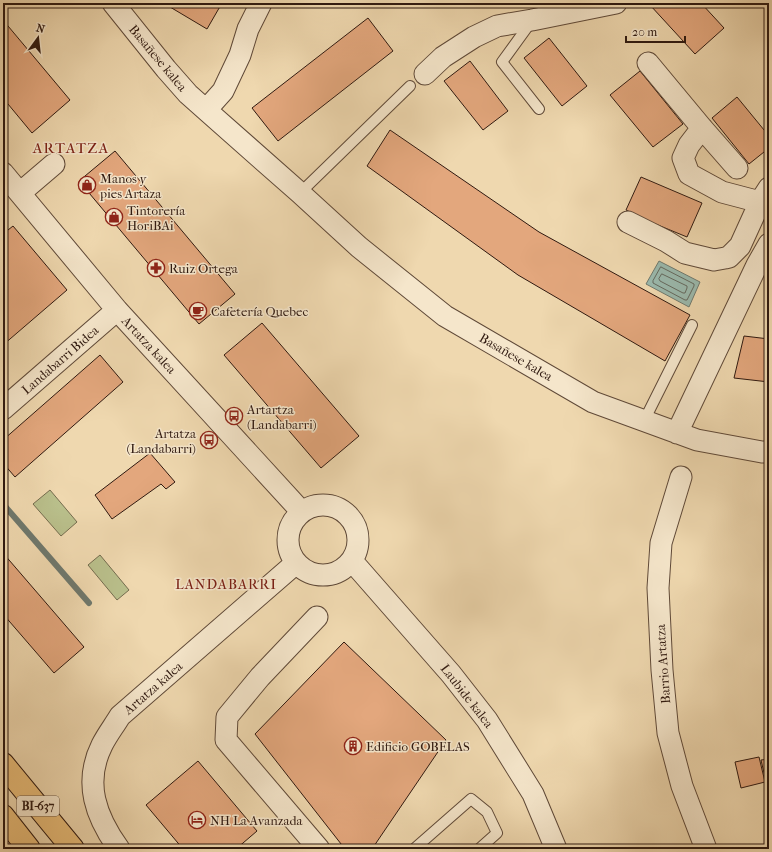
<svg xmlns="http://www.w3.org/2000/svg" width="772" height="852" font-family="'IM FELL French Canon',serif">
  <style>
    .green { fill: #b9bf8b; stroke: #746c4e }
    .water { fill: #9ab9ad; stroke: #6f796e }
    .lines { fill: none; stroke-linecap: round; stroke-linejoin: round }
    .shore { stroke: #64695e; stroke-width: 1 }
    .stream { stroke: #6f796e; stroke-width: 6 }
    .building { fill: #e3a77d; stroke: #2f1910 }
    .lane-casing { stroke: #5f4938; stroke-width: 12 }
    .street-casing { stroke: #5f4938; stroke-width: 23 }
    .highway-casing { stroke: #2f1910; stroke-width: 24 }
    .lane { stroke: #f5e6cb; stroke-width: 10 }
    .street { stroke: #f5e6cb; stroke-width: 21 }
    .highway { stroke: #e8bc78; stroke-width: 22 }
    .labels { text-anchor: middle; dominant-baseline: central; stroke-width: 3; stroke-linejoin: round; paint-order: stroke }
    .shield { fill: #f5e6cb; stroke: #6a5648; stroke-width: 1 }
    .shield-label { font-size: 12px; font-weight: bold; fill: #2f1910 }
    .street-label { font-size: 13px; fill: #2f1910; stroke: #f5e6cb }
    .poi-label { font-size: 13px; fill: #2f1910; stroke: #f5e6cb; text-anchor: start }
    .neighbourhood-label { font-size: 14px; letter-spacing: 1px; fill: #7a1f14; stroke: #f5e6cb }
    .quarter-label { font-size: 15px; letter-spacing: 1px; fill: #7a1f14; stroke: #f5e6cb }
  </style>
  <rect width="100%" height="100%" fill="#efd8af"/>
  <filter id="stains"><feTurbulence type="fractalNoise" baseFrequency=".005" numOctaves="4"/><feColorMatrix values="0 0 0 0 .2 0 0 0 0 .09 0 0 0 0 .02 0 0 0 .5 -.17"/></filter>
  <radialGradient id="worn" r=".72"><stop offset=".6" stop-color="#630" stop-opacity="0"/><stop offset="1" stop-color="#630" stop-opacity=".3"/></radialGradient>
  <path class="green" d="M50,490L77,522L61,536L33,504Z
    M100,555L129,590L117,600L88,565Z"/>
  <path class="water" d="M659,261L700,282L689,307L646,284Z"/>
  <g class="lines">
    <path class="shore" d="M661,267L694,284V286L687,300H685L653,283V281Z
      M662,274L687,286V288L685,293H683L660,281L659,279Z"/>
    <path class="stream" d="M3,504L89,603"/>
  </g>
  <path class="building" d="M165,3H222L207,29L165,4Z
    M652,3H701L724,28L695,54L650,5Z
    M368,18L393,51L278,141L252,108Z
    M3,20L70,100L32,133L3,98Z
    M549,38L587,86L562,106L524,58Z
    M470,61L508,111L483,130L444,81Z
    M640,71L683,124L653,147L610,95Z
    M737,97L769,136V148L749,164L712,118Z
    M390,130L539,232L690,315L665,361L518,275L367,166Z
    M115,151L235,294L199,324L79,181Z
    M641,177L702,203L687,237L653,223L626,210Z
    M13,226L67,290L3,345V234Z
    M262,323L359,436L321,468L224,355Z
    M744,336L769,339V382L734,378Z
    M100,355L123,382L15,477L3,463V440Z
    M150,453L175,482L166,489L161,484L112,519L95,495Z
    M3,553L84,647L54,673L3,614Z
    M344,642L446,740L372,849H345L255,734Z
    M759,757L765,782L741,788L735,762Z
    M769,759V790H768L761,760Z
    M198,761L257,831L236,849H183L146,805Z"/>
  <g class="lines">
    <defs>
      <path id="lane" d="M531,22L502,62L539,109
        M300,193L410,86
        M644,421L692,325
        M414,849L471,799L487,812L497,833L479,849"/>
      <path id="street" d="M113,3L166,69L188,94L206,110L300,193L359,247L445,316L593,402L697,440L762,452H769
        M648,63L702,128L737,168
        M425,74L443,57L474,37L497,26L532,20L616,3
        M206,110L223,91L240,55L248,29L261,3
        M702,128L689,145L683,158L689,174L722,192L760,202
        M3,173L117,310L301,511
        M20,193L54,164
        M628,222L666,241L685,253L714,260L725,258L729,257L740,246L760,202L769,188
        M3,409L117,310
        M677,433L757,265L769,244
        M681,477L661,543L658,588L662,670L668,733L682,786L706,849
        M288 540a35 35 0 1 1 70 0a35 35 0 1 1-70 0Z
        M352,561L451,674L487,720L533,794L556,849
        M317,617L260,677L227,717L226,740L319,849
        M119,849C96,817 83,783 102,745C107,735 114,726 120,716L296,563"/>
      <path id="highway" d="M3,764L73,849
        M3,816L29,849"/>
    </defs>
    <use href="#lane" class="lane-casing"/>
    <use href="#street" class="street-casing"/>
    <use href="#highway" class="highway-casing"/>
    <use href="#lane" class="lane"/>
    <use href="#street" class="street"/>
    <use href="#highway" class="highway"/>
  </g>
  <defs>
    <symbol id="shop-ring" viewBox="-11 -11 22 22"><circle r="9.5" fill="#f5e6cb" stroke="#8f2418" stroke-width="1.5"/><path d="M-5-2.5h2.3a2.7 3.5 0 0 1 5.4 0H5L5.5 6h-11ZM-1.5-2.5h3a1.5 2.3 0 0 0-3 0Z" fill="#8f2418"/></symbol>
    <symbol id="pharmacy-ring" viewBox="-11 -11 22 22"><circle r="9.5" fill="#f5e6cb" stroke="#8f2418" stroke-width="1.5"/><path d="M-2-6h4v4h4v4h-4v4h-4v-4h-4v-4h4Z" fill="#8f2418"/></symbol>
    <symbol id="cafe-ring" viewBox="-11 -11 22 22"><circle r="9.5" fill="#f5e6cb" stroke="#8f2418" stroke-width="1.5"/><path d="M-5.5-4.5H6V0H3Q3 3.5 0 3.5H-2.5Q-5.5 3.5-5.5 0ZM3-3.2v2h1.7v-2ZM-6 4.5H4V6H-6Z" fill="#8f2418"/></symbol>
    <symbol id="bus-ring" viewBox="-11 -11 22 22"><circle r="9.5" fill="#f5e6cb" stroke="#8f2418" stroke-width="1.5"/><path d="M-5-6H5V4H4V6H2V4H-2V6H-4V4H-5ZM-3.5-4V0h7V-4ZM-3.5 1.2v1.5H-2V1.2ZM2 1.2v1.5H3.5V1.2Z" fill="#8f2418"/></symbol>
    <symbol id="building-ring" viewBox="-11 -11 22 22"><circle r="9.5" fill="#f5e6cb" stroke="#8f2418" stroke-width="1.5"/><path d="M-4-6H4V6H1V3H-1V6H-4ZM-2.5-4.3h1.7v1.8h-1.7ZM.8-4.3h1.7v1.8H.8ZM-2.5-1h1.7V.8h-1.7ZM.8-1h1.7V.8H.8Z" fill="#8f2418"/></symbol>
    <symbol id="hotel-ring" viewBox="-11 -11 22 22"><circle r="9.5" fill="#f5e6cb" stroke="#8f2418" stroke-width="1.5"/><path d="M-6-4.5h1.5V1H6V5H4.5V3h-9V5H-6ZM-4 0a1.8 1.8 0 1 1 3.6 0ZM.5 0V-2.5h3Q6-2.5 6 0Z" fill="#8f2418"/></symbol>
  </defs>
  <g fill-rule="evenodd">
    <use href="#shop-ring" x="77" y="175" width="20" height="20"/>
    <use href="#shop-ring" x="104" y="207" width="20" height="20"/>
    <use href="#pharmacy-ring" x="146" y="258" width="20" height="20"/>
    <use href="#cafe-ring" x="188" y="301" width="20" height="20"/>
    <use href="#bus-ring" x="224" y="406" width="20" height="20"/>
    <use href="#bus-ring" x="199" y="430" width="20" height="20"/>
    <use href="#building-ring" x="343" y="736" width="20" height="20"/>
    <use href="#hotel-ring" x="187" y="810" width="20" height="20"/>
  </g>
  <g class="labels">
    <rect class="shield" x="17" y="796" width="42" height="20" rx="3"/>
    <g class="shield-label">
      <text x="38" y="806">BI-637</text>
    </g>
    <g class="street-label">
      <text transform="translate(158 58) rotate(50)">Basañese kalea</text>
      <text transform="translate(149 345) rotate(47)">Artatza kalea</text>
      <text transform="translate(516 357) rotate(30)">Basañese kalea</text>
      <text transform="translate(60 360) rotate(-41)">Landabarri Bidea</text>
      <text transform="translate(663 664) rotate(-94)">Barrio Artatza</text>
      <text transform="translate(153 688) rotate(-41)">Artatza kalea</text>
      <text transform="translate(467 696) rotate(52)">Laubide kalea</text>
    </g>
    <g class="poi-label">
      <text x="100" y="178">Manos y<tspan x="100" dy="15">pies Artaza</tspan></text>
      <text x="127" y="210">Tintorería<tspan x="127" dy="15">HoriBAi</tspan></text>
      <text x="169" y="268">Ruiz Ortega</text>
      <text x="211" y="311">Cafetería Quebec</text>
      <text x="247" y="409">Artartza<tspan x="247" dy="15">(Landabarri)</tspan></text>
      <text x="196" y="433" text-anchor="end">Artatza<tspan x="196" dy="15">(Landabarri)</tspan></text>
      <text x="366" y="746">Edificio GOBELAS</text>
      <text x="210" y="820">NH La Avanzada</text>
    </g>
    <g class="neighbourhood-label">
      <text x="226" y="584">LANDABARRI</text>
    </g>
    <g class="quarter-label">
      <text x="71" y="148">ARTATZA</text>
    </g>
  </g>
  <rect width="772" height="852" fill="none" stroke="#efd8af" stroke-width="16"/>
  <rect x="4" y="4" width="764" height="844" fill="none" stroke="#2f1910" stroke-width="2"/>
  <rect x="8" y="8" width="756" height="836" fill="none" stroke="#2f1910"/>
  <g transform="translate(38 38) rotate(15)" stroke="#f5e6cb" stroke-width="3" paint-order="stroke">
  <path d="M0-3L7 15L0 10L-7 15Z" fill="#2f1910"/>
  <text y="-6" font-size="11" font-weight="bold" text-anchor="middle" fill="#2f1910">N</text>
  </g>
  <path d="M626 36v6h59v-6" fill="none" stroke="#2f1910" stroke-width="2"/>
  <text x="632" y="36" font-size="12" fill="#2f1910" stroke="#f5e6cb" stroke-width="3" paint-order="stroke">20 m</text>
  <rect width="100%" height="100%" filter="url(#stains)"/>
  <rect width="100%" height="100%" fill="url(#worn)"/>
</svg>
